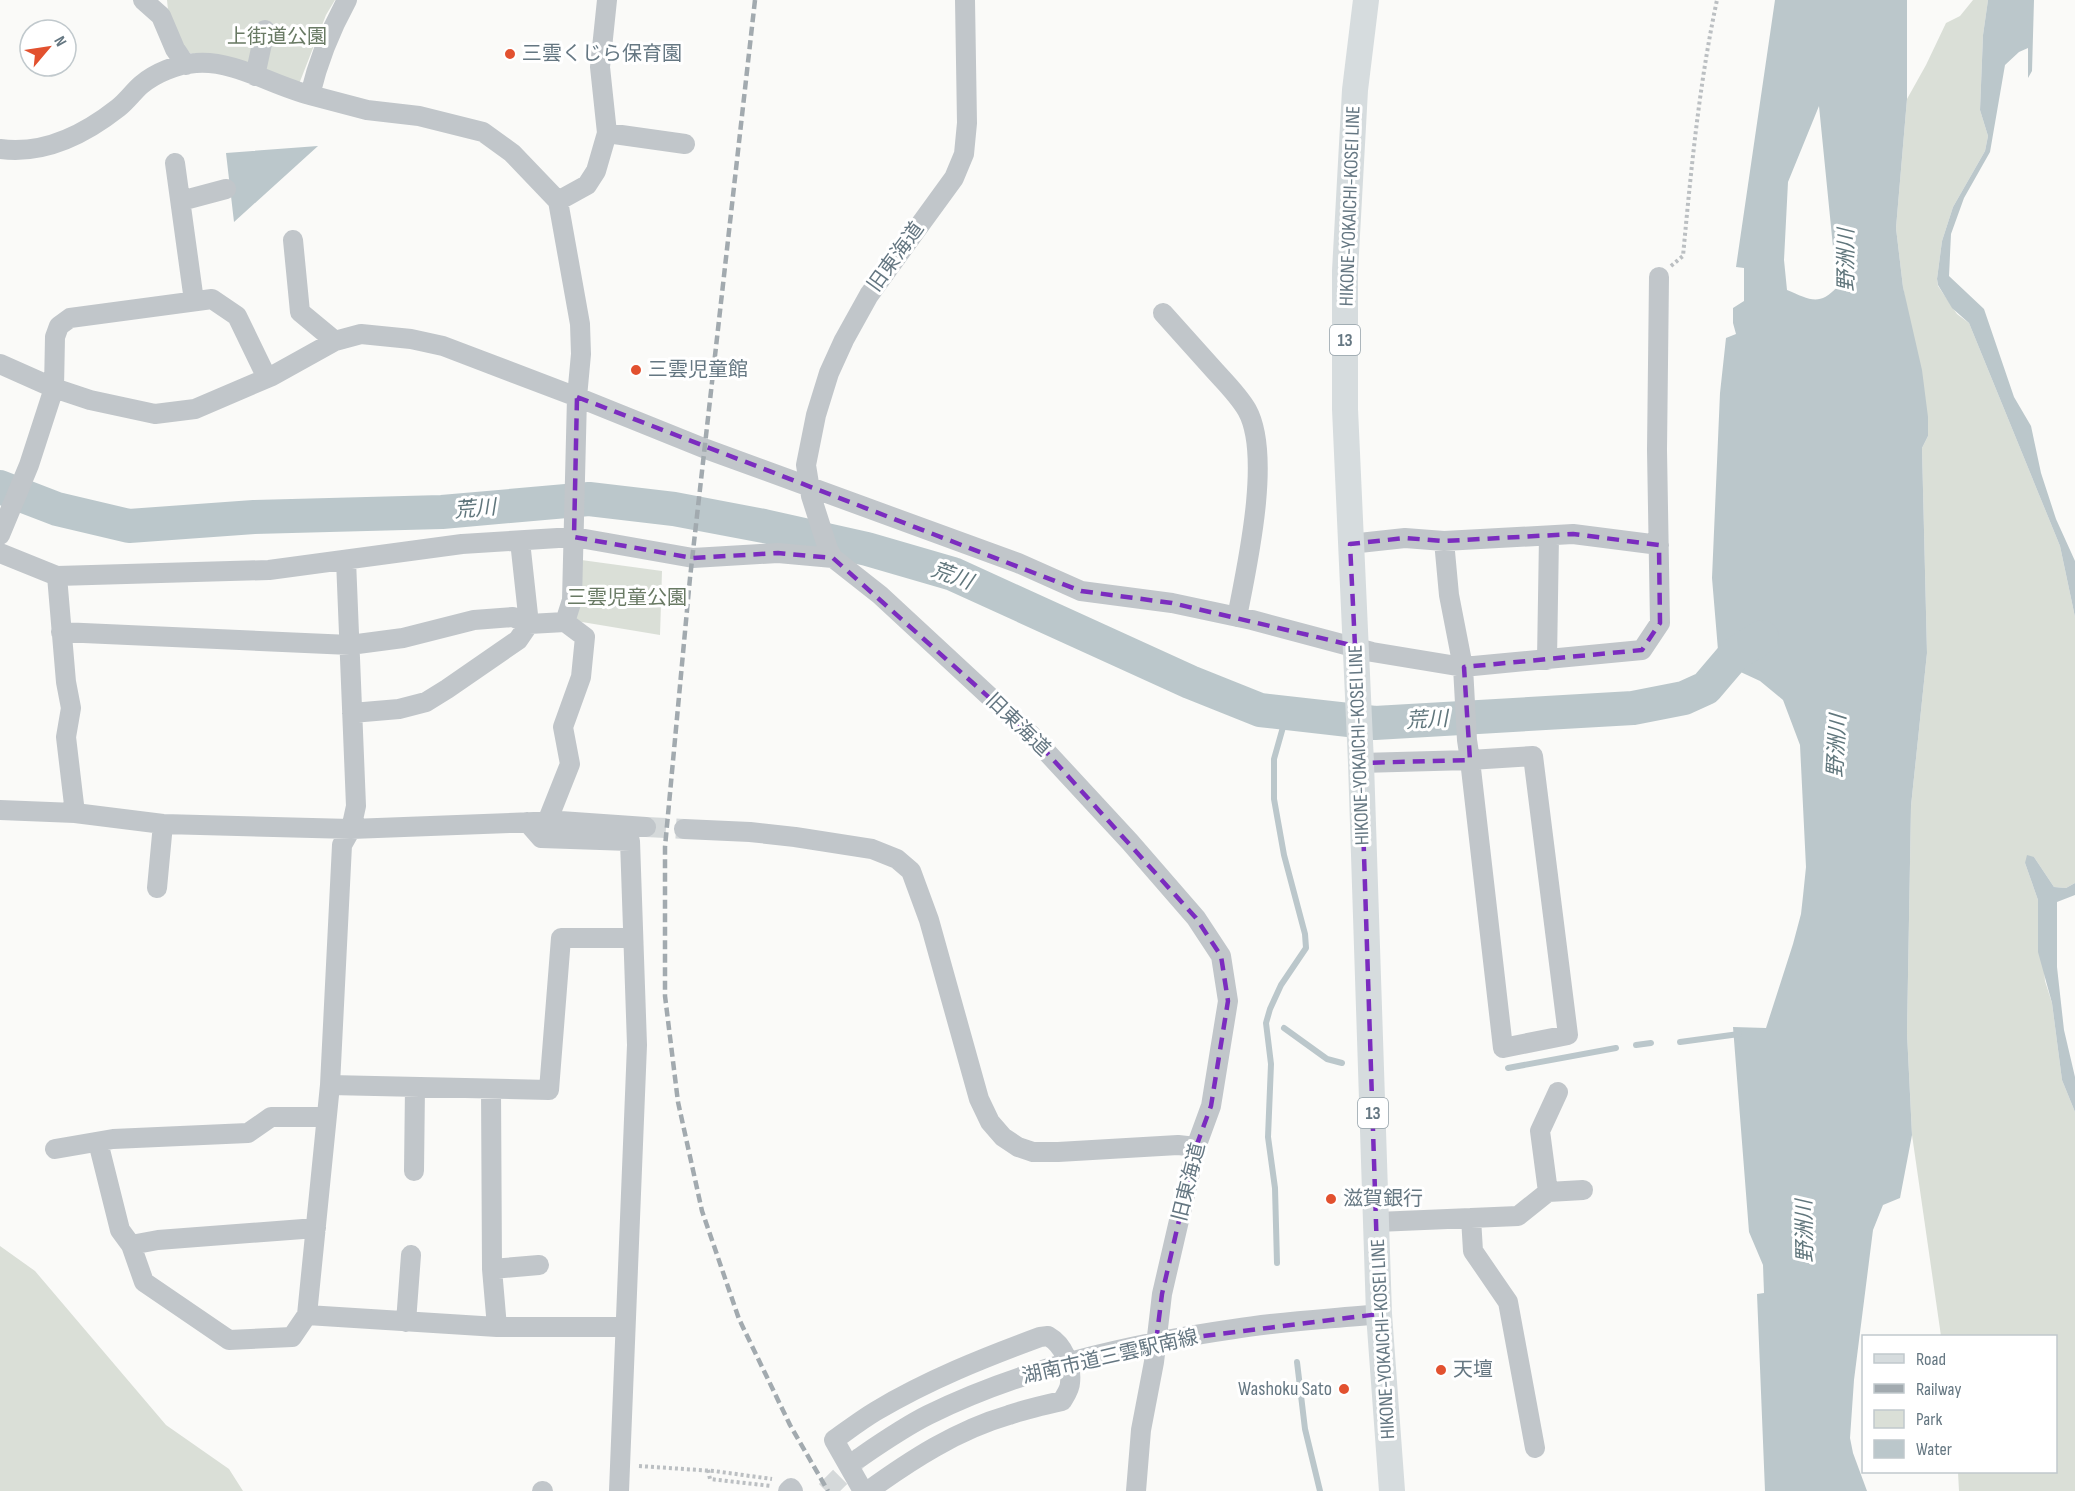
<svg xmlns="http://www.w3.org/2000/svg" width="2075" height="1491" font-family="'Sofia Sans Condensed','Noto Sans JP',sans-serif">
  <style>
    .green { fill: #dadfd7 }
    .water { fill: #bbc7cb; fill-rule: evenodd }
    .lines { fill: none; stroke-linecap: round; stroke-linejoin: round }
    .stream { stroke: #bbc7cb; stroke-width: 6 }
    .river { stroke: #bbc7cb; stroke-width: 34 }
    .minor-tunnel { stroke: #d5d9da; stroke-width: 20; stroke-dasharray: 20 10; stroke-linecap: butt }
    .path { stroke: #bbbfc2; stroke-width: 4; stroke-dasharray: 3 3; stroke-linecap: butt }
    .minor { stroke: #c1c6ca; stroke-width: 20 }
    .major { stroke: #d6dcde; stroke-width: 26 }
    .rail { stroke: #a2aaaf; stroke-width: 4.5; stroke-dasharray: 9 4.5; stroke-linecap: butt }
    .marked { fill: none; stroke: #7b2cbf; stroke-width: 4.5; stroke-dasharray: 12 8; stroke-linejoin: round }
    .poi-dot { fill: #e2512f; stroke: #fff; stroke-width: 2 }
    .labels { text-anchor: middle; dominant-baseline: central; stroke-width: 6; stroke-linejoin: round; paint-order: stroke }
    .shield { fill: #fff; stroke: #93a0a8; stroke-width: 1.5 }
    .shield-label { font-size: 18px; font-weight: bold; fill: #657782 }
    .park-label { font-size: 20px; fill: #697a64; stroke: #fff }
    .poi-label { font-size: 20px; fill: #657782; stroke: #fff; text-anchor: start }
    .street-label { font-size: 20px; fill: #657782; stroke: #fff }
    .water-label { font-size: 21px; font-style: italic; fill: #60767c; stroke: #fff }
  </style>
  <rect width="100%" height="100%" fill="#fafaf8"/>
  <path class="green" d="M167,0H335L326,15L299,84L190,53C177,39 168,19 167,0Z
    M1973,0H1988L1983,35L1980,110L1988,136L1985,151L1953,207L1942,241L1937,279L1938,286L1957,314L1969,323L2060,546L2075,617V883L2066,888L2054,887L2034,857L2025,863L2038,900L2045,981L2052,1003L2062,1080L2075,1112V1491H1959L1958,1472H2056V1336H1941L1912,1135L1907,1033L1911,806L1927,653L1922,448L1928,436L1903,287L1896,228L1907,99L1926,65L1946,23L1960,16Z
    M574,559L662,571L660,635L576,621Z
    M0,1246L35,1271L166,1425L229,1469L243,1491H0Z"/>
  <path class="water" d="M1775,0H1907V99L1896,228L1903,287L1922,370L1928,417V436L1922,448L1927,653L1911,806L1907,1033L1912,1135L1900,1198L1883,1205L1873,1230L1854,1380L1850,1438L1853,1453L1867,1491H1765L1757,1294L1764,1293L1763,1265L1749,1232L1733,1027L1766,1028L1793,944L1801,914L1803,896L1806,867L1800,745L1783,700L1760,681L1719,662L1712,578L1720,393L1726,338L1736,334L1733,323V308L1744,301V268L1736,267ZM1819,106L1837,287C1819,307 1809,299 1787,290L1784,260L1788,182Z
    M1988,0H2034L2032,71L2028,78V48L2019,52L2005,65L1990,152L1964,198L1951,234L1949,276L1984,309L2014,397L2031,426L2041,473L2056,519L2075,561V617L2060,546L1969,323L1952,308L1938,285L1937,279L1942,241L1953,207L1985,151L1988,136L1980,110L1983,35Z
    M318,146L234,222L226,153Z
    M2027,855L2034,857L2054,887L2066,888L2075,883V895L2057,902V967L2064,1030L2075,1077V1112L2062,1080L2052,1003L2038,952V900L2025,863Z"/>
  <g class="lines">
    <path class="stream" d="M1284,1028L1327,1059L1342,1063
      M1680,1042L1739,1034
      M1636,1045L1651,1043
      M1508,1068L1616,1048
      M1277,1263L1275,1188L1268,1137L1271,1064L1266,1023L1270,1009L1281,985L1306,948L1305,934L1284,855L1274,799V759L1287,713
      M1297,1362L1305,1429L1320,1491"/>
    <path class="river" d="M0,487L57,509L129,526L254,517L442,512L589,499L674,509L764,526L867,549L953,574L1190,682L1260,710L1375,723L1633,708L1684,698L1706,688L1735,654L1762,637"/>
    <path class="minor-tunnel" d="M646,827L684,829
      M826,1491L859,1458"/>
    <path class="path" d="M1671,266L1683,256C1691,171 1699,84 1717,0
      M639,1466L714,1471L772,1479
      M708,1470L710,1479L771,1486"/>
    <path class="minor" d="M143,0L161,16L175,49L186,65
      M965,0L967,123L964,154L954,178L869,295L844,340L829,373L816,415L806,465L811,496L828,549L833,558L880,595L1030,734L1130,842L1196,918L1221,956L1228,1001L1211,1106L1196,1147L1162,1294L1154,1362L1141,1430L1136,1491
      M255,76L265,30
      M607,133L685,144
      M0,149C44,155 85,134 118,108C127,101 133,92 141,85C155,73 177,64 196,63C235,60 273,86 310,95
      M175,163L194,301
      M181,201L226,189
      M558,201L587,185L596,171L607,133L600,67L607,0
      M293,240L300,312L335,341
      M1163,313C1180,332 1198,352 1215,371C1226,383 1239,396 1247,410C1272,455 1247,566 1237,617
      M0,364L54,388L90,400L155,414L195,409L272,376L335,341L361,334L411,339L443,346L577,397L706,449L1018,563L1081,591L1172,603L1252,620L1372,652L1463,667L1642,650L1660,623L1657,450L1659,277
      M0,535L29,465L54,388L55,337L59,326L70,318L212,299L237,316L267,378
      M1350,544L1405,538L1444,541L1573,534L1659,545
      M0,553L57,576L269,570L462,544L574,537L693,558L778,553L833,558
      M57,576L66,682L71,708L66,737L75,813
      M61,632L350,645L403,638L474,620L513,617L529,624L565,622L572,600L577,397L581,354L580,324L558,201L512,153L483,132L419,116L367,110L310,95C318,61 330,31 347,0
      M1547,660L1549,536
      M352,713L399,709L426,702L447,689L518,640L529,624L520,541
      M1361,763L1470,760L1503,1048L1568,1035L1533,756L1470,760L1467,740L1463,667L1449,595L1444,541
      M0,810L75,813L163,824L351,829L560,821L646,827
      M527,822L541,838L630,841L637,1045L619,1491
      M547,822L570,764L563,727L581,677L585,637L565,622
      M684,829L750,832L795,837L872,849L897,859L911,871L929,920L979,1099L990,1122L1003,1137L1018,1147L1033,1152H1058L1178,1145L1196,1147
      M157,888L163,824
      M330,1085L549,1090L561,938H633
      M491,1089L492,1269L497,1327
      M98,1142L120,1230L131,1245
      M55,1149L113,1139L248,1133L271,1117H326
      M414,1171L415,1087
      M1548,1192L1540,1131L1558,1092
      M1471,1218L1473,1251L1508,1302L1535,1448
      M1377,1222L1518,1216L1548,1192L1583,1190
      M316,1228L158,1240L131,1245L144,1282L229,1340L292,1337L307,1315L330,1085L342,845L351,829L356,806L346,560
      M492,1269L539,1265
      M307,1315L497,1327H625
      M406,1322L411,1255
      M859,1458C881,1443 904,1427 928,1415C1023,1368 1130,1344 1234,1329C1282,1321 1331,1319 1379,1314
      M542,1491H543
      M788,1491L791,1488L793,1491
      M863,1491L834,1440C848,1430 861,1420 876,1411C928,1380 983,1358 1040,1337L1048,1336C1064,1345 1072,1366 1070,1383C1070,1389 1065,1396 1062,1401C1044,1405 1026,1409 1009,1415C957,1430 911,1460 868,1491"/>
    <path class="major" d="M1366,0L1355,90L1345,271V409L1361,763L1379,1314L1392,1491"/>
    <path class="rail" d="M755,0L690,578L665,847V996L678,1102L702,1211L739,1319L790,1425L828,1491"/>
  </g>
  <path class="marked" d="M577,397L1081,591L1172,603L1355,646L1350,544L1405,538L1444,541L1573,534L1659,545L1660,623L1642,650L1464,667L1470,760L1361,763L1379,1314L1156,1342L1162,1294L1196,1147L1211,1106L1228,1001L1221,956L1196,918L1030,734L833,558L778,553L693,558L574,537Z"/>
  <g class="poi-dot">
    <circle cx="510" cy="54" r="6"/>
    <circle cx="636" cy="370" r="6"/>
    <circle cx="1331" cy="1199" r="6"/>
    <circle cx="1441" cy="1370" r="6"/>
    <circle cx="1344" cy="1389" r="6"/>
  </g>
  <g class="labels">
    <g class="shield">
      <rect x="1330" y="325" width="30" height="30" rx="4.5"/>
      <rect x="1358" y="1098" width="30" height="30" rx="4.5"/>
    </g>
    <g class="shield-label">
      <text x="1345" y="340">13</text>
      <text x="1373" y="1113">13</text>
    </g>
    <g class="park-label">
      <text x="277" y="37">上街道公園</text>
      <text x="627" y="598">三雲児童公園</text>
    </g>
    <g class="poi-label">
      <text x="522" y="54">三雲くじら保育園</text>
      <text x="648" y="370">三雲児童館</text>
      <text x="1343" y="1199">滋賀銀行</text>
      <text x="1453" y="1370">天壇</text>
      <text x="1332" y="1389" text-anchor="end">Washoku Sato</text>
    </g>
    <g class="street-label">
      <text transform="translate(1350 206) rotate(-88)">HIKONE-YOKAICHI-KOSEI LINE</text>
      <text transform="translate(896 257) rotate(-54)">旧東海道</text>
      <text transform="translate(1018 725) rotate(44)">旧東海道</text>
      <text transform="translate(1359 745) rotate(-92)">HIKONE-YOKAICHI-KOSEI LINE</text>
      <text transform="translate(1189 1182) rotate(-76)">旧東海道</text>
      <text transform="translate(1383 1339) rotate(-93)">HIKONE-YOKAICHI-KOSEI LINE</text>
      <text transform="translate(1110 1357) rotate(-13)">湖南市道三雲駅南線</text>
    </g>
    <g class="water-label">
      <text transform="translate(1846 260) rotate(-90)">野洲川</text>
      <text transform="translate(475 509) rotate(-5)">荒川</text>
      <text transform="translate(952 576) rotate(20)">荒川</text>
      <text transform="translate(1427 720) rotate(-3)">荒川</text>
      <text transform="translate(1837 746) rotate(-87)">野洲川</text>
      <text transform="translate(1805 1231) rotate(-91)">野洲川</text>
    </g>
  </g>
  <rect x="1862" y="1335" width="195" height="138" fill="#ffffff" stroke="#c1c9cd" stroke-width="1.5"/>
  <rect x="1874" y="1354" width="30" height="9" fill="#d6dcde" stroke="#c1c9cd" stroke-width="1.5"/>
  <text x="1916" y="1365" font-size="18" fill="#657782">Road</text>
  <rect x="1874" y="1384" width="30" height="9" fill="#a2aaaf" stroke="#c1c9cd" stroke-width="1.5"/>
  <text x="1916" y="1395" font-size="18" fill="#657782">Railway</text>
  <rect x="1874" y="1410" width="30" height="18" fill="#dadfd7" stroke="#c1c9cd" stroke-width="1.5"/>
  <text x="1916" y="1425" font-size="18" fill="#657782">Park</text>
  <rect x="1874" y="1440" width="30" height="18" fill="#bbc7cb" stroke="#c1c9cd" stroke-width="1.5"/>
  <text x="1916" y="1455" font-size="18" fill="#657782">Water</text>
  <g transform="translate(48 48) rotate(61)"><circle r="28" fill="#ffffff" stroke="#c1c9cd" stroke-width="1.5"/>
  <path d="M0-4.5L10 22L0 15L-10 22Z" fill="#e2512f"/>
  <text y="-9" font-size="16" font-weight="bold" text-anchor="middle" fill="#657782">N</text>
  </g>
</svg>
